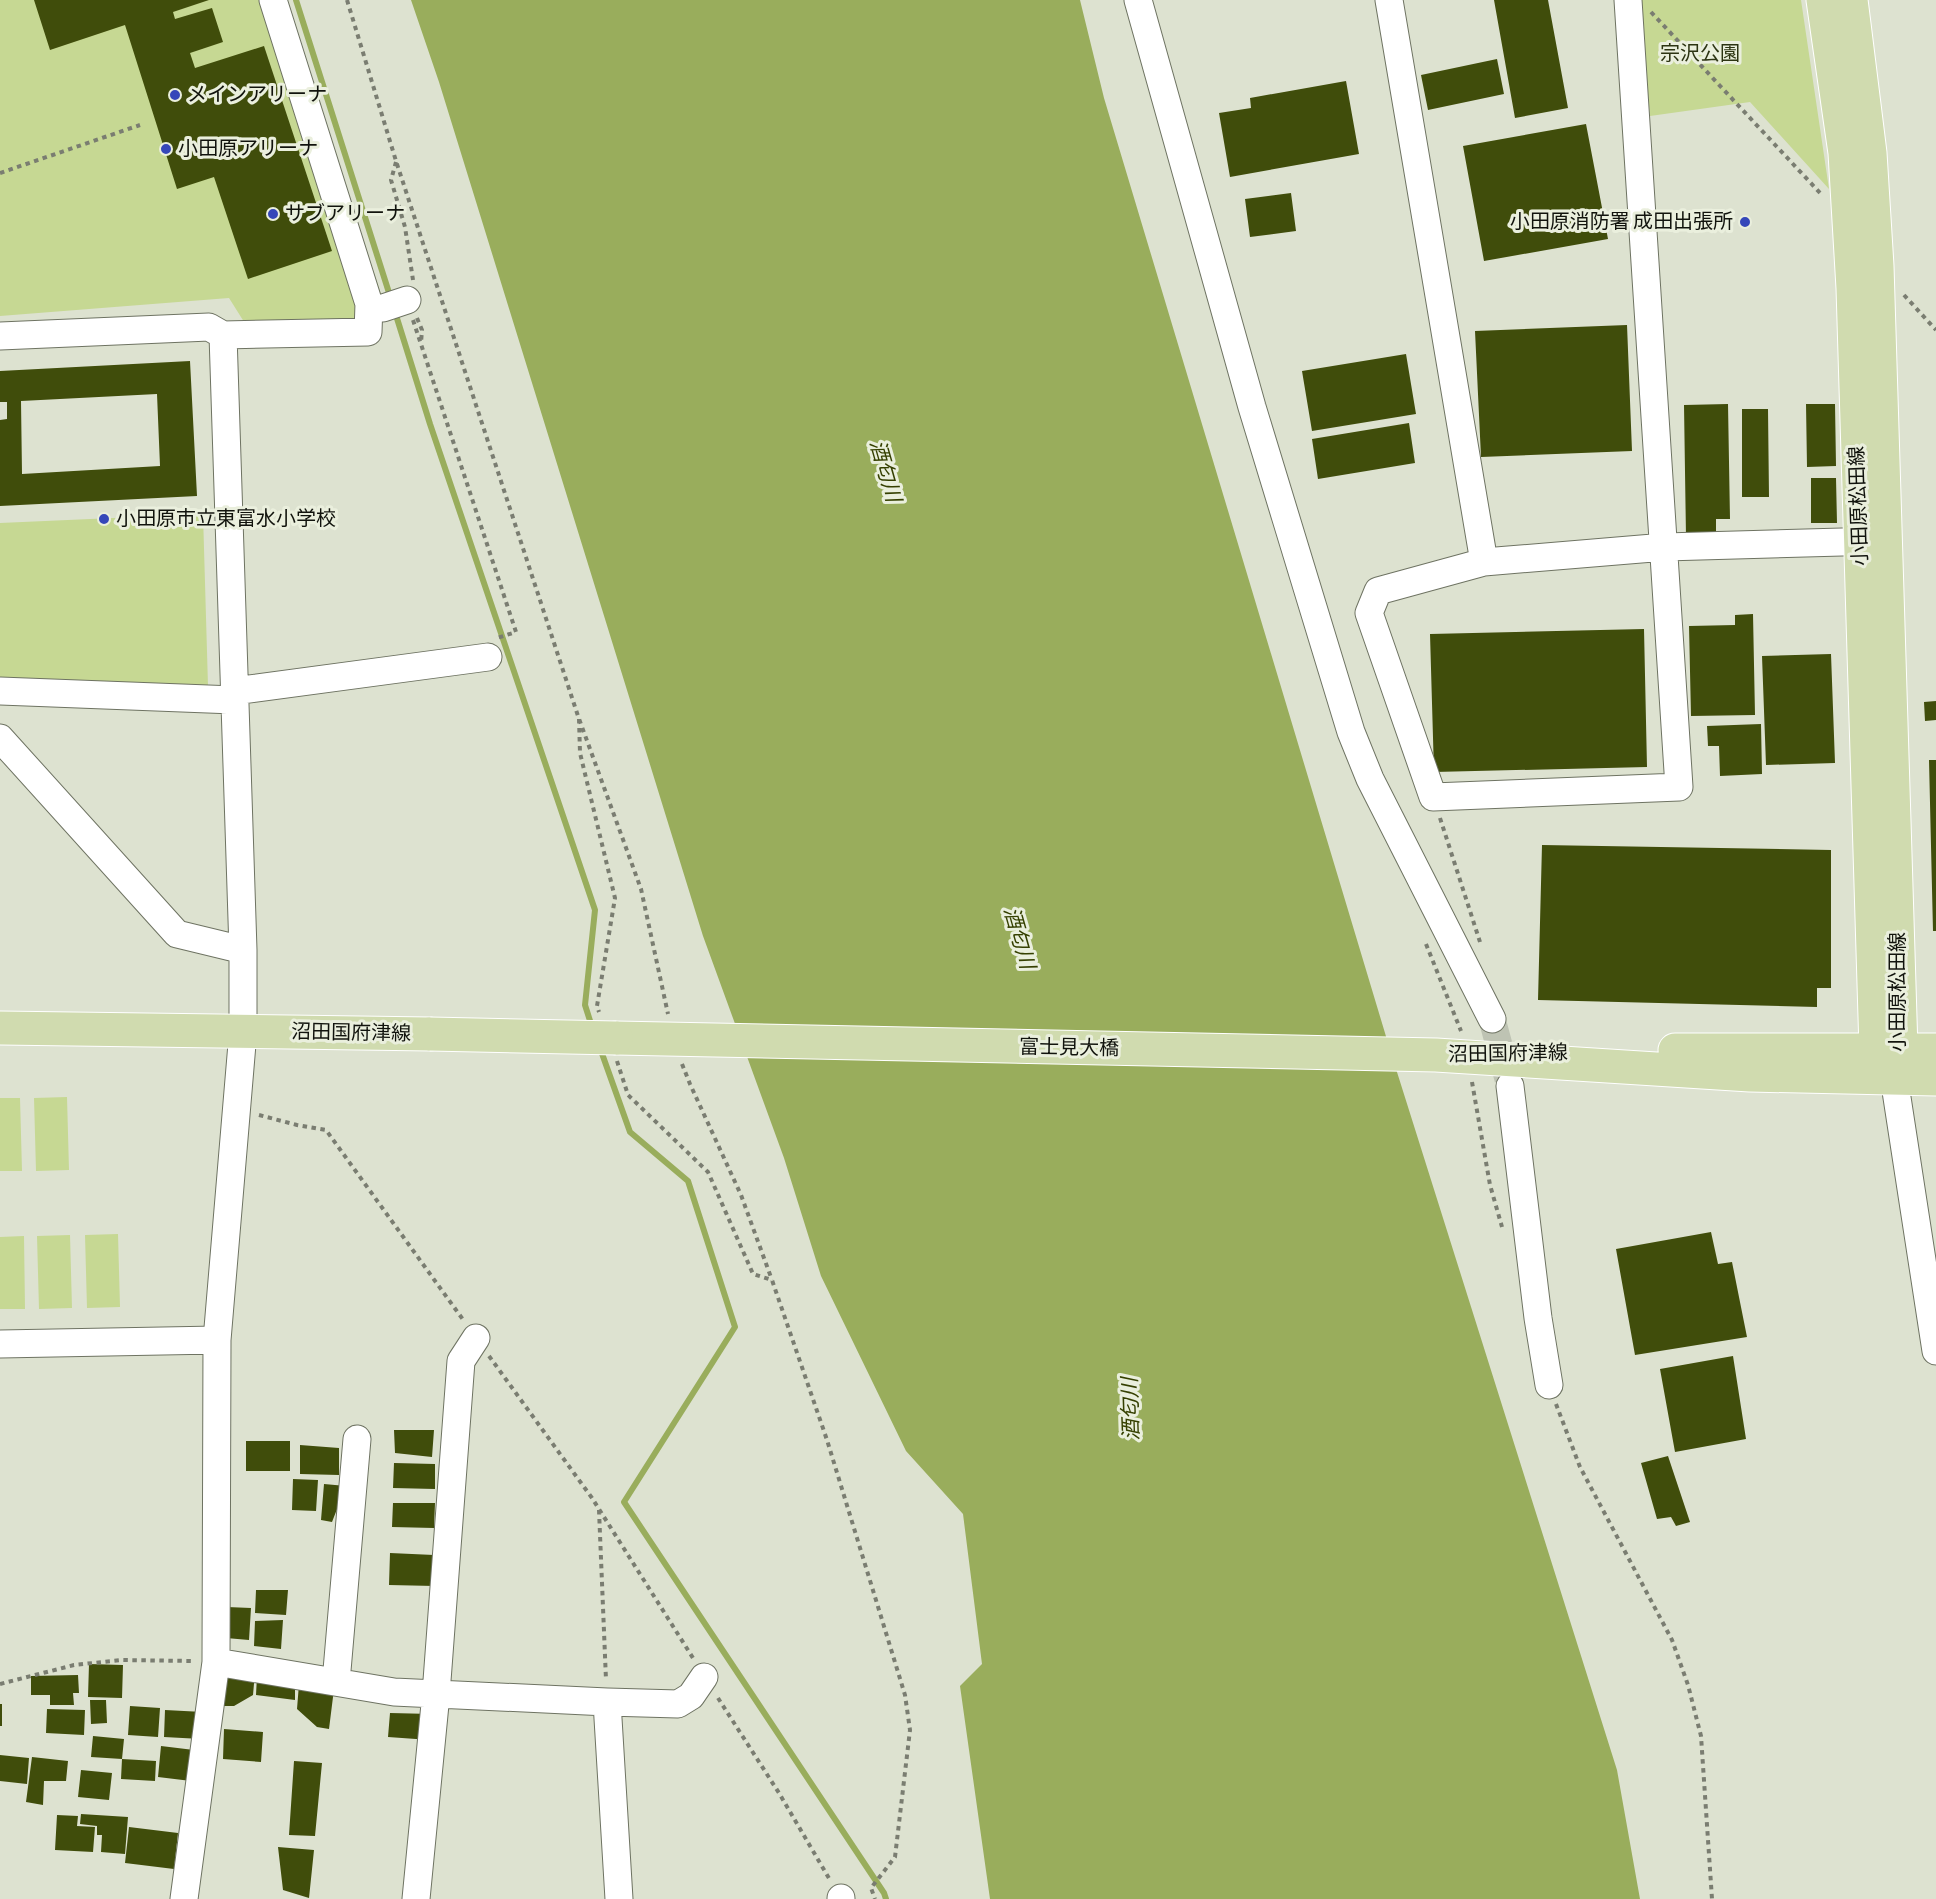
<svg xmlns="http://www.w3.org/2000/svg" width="1936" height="1899" font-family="'Sofia Sans Condensed','Noto Sans JP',sans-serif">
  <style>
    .green { fill: #c6d893 }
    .water { fill: #99ad5c }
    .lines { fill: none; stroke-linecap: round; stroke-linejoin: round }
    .stream { stroke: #99ad5c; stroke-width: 6 }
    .building { fill: #404d0b; fill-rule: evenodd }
    .minor-tunnel { stroke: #bec3b3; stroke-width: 27; stroke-dasharray: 27 14; stroke-linecap: butt }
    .minor-casing { stroke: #6e7362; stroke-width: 29 }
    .major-casing { stroke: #fff; stroke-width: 35 }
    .path { stroke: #7a7d71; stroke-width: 4; stroke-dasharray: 4.5 4.5; stroke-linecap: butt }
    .minor { stroke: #fff; stroke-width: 27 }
    .major { stroke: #d0dbaf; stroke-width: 33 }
    .major-bridge-casing { stroke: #fff; stroke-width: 35; stroke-linecap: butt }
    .major-bridge { stroke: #d0dbaf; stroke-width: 33 }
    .poi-dot { fill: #3547b9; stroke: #eaefdd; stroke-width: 2 }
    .labels { text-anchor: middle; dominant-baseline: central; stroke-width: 6; stroke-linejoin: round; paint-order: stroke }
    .park-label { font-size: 20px; fill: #2c3412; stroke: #eaefdd }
    .poi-label { font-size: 20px; fill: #11130d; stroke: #eaefdd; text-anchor: start }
    .street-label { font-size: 20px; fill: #11130d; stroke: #eaefdd }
    .water-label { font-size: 21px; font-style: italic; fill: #354000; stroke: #eaefdd }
  </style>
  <rect width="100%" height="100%" fill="#dde2d0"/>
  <path class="green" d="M0,0H284L383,300L344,324L246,325L229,298L0,316Z
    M1639,0H1801L1829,189L1750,102L1650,116Z
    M203,514L208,686L0,679V523Z
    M67,1097L69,1170L36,1171L34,1098Z
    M0,1098H20L22,1171H0Z
    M118,1234L120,1307L87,1308L85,1235Z
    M70,1235L72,1308L39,1309L37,1236Z
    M24,1236L25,1309H0V1237Z"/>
  <path class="water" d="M411,0H1080L1104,98L1391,1053L1617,1770L1640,1899H990L960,1686L982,1664L963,1514L906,1451L821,1276L784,1158L703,936L439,82Z"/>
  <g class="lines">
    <path class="stream" d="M296,0L391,299
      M395,312L430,424L595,910L585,1005L592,1027
      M600,1048L630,1132L688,1181L735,1327L624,1502L884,1893L886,1899"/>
  </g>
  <path class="building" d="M34,0H209L173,12L175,19L212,8L223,42L190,53L195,68L264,46L332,251L248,279L214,177L177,189L125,25L50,50Z
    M1494,0H1548L1568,108L1515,118Z
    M1497,59L1504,94L1428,110L1421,75Z
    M1346,81L1359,154L1230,177L1219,113L1251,108L1250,98Z
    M1586,124L1608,239L1484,261L1463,146Z
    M1291,193L1296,231L1250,237L1245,199Z
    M1627,325L1632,451L1481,457L1475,331Z
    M1406,354L1416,414L1312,431L1302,371Z
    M190,361L197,496L0,506V420L7,419V402H0V371ZM157,394L160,466L22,474L21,401Z
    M1728,404L1730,519H1716V536L1686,537L1684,405Z
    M1806,404H1835L1836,466L1807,467Z
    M1742,409H1768L1769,497H1742Z
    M1409,423L1415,463L1318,479L1312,439Z
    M1811,478H1836L1837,523H1811Z
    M1753,614L1755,715L1691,716L1689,626L1735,625V615Z
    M1644,629L1647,767L1434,772L1430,634Z
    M1831,654L1835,763L1766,765L1762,656Z
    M1936,701V720L1925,721L1924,702Z
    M1761,724L1762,774L1720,776L1719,746H1708L1707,726Z
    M1929,760H1936V931H1933Z
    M1542,845L1831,850V988H1817V1007L1538,1000Z
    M1711,1232L1718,1264L1732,1262L1747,1337L1635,1355L1616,1249Z
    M1733,1356L1746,1439L1675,1452L1660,1369Z
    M394,1430H434L432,1457L395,1453Z
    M246,1441H290V1471H246Z
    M300,1445L339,1448V1475L300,1474Z
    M1668,1456L1690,1522L1676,1526L1671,1517L1657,1519L1641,1463Z
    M394,1463L435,1464V1489L393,1488Z
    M293,1479L318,1480L316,1511L292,1510Z
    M324,1484L346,1486L332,1522L321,1520Z
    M393,1503H435L434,1528L392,1527Z
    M390,1553L434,1555L435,1586L389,1585Z
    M256,1590H288L286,1615L255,1613Z
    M227,1607L251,1608L249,1640L226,1638Z
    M283,1620L281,1649L254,1646L255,1621Z
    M89,1664L123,1665L122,1698L88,1697Z
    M225,1670L255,1672L253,1695L234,1706H224Z
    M78,1675L79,1693H73L74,1705H50V1695H31V1676Z
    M257,1676L295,1679V1700L256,1695Z
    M299,1684L334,1689L329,1729L317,1727L297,1709Z
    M90,1700H106L107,1723L91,1724Z
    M0,1704H2V1726H0Z
    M130,1706L160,1708L158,1737L128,1735Z
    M47,1709L85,1710L84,1735L46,1733Z
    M165,1710L203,1712L201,1739L164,1737Z
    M390,1713L432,1714L430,1740L388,1737Z
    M224,1729L263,1732L261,1762L223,1759Z
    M93,1736L124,1739L122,1759L91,1757Z
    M161,1746L194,1750L191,1781L158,1777Z
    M0,1755L29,1758L27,1784L0,1781Z
    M32,1757L68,1761L66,1781H44L43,1805L26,1802Z
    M122,1759L156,1761L155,1781L121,1779Z
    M294,1761L322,1763L315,1836L289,1835Z
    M81,1770L112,1773L109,1800L78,1797Z
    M81,1814L128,1817L125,1854L101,1852L102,1835H97V1826L80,1824Z
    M57,1815L78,1816L77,1826L95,1827L93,1852L55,1850Z
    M129,1827L178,1833L174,1869L125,1863Z
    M278,1847L314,1850L309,1898L283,1890Z"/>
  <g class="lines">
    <path class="minor-tunnel" d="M1492,1019L1508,1079"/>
    <defs>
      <path id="minor" d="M1138,0L1252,407L1351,732L1370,779L1492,1019
        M1389,0L1484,562
        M1628,0L1679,787L1433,797L1369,613L1378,591L1484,562L1665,547L1879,541
        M383,308L407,300
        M223,335L368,332L369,304L273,0
        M0,336L209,327L223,335L243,950V1032L217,1340L216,1662L184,1899
        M0,691L234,700
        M234,691L488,657
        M0,738L177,934L243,950
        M1894,1078L1936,1351
        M1510,1086L1538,1318L1549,1385
        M0,1344L217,1340
        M216,1662L394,1692L607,1702L678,1704L691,1696L704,1677
        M336,1682L357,1439
        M607,1702L619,1899
        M841,1898V1899
        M416,1899L436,1694L461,1361L476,1338"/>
      <path id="major" d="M1823,0L1845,153L1853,288L1876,1050L1894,1078
        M1851,0L1870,153L1877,266L1901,1050L1894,1078
        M0,1028L430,1034
        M616,1038L1436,1055L1750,1075L1936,1079
        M1675,1050H1936"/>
    </defs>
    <use href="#minor" class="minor-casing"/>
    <use href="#major" class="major-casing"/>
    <path class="path" d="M347,0L396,161L578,716L641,889L668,1014
      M1651,12L1822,195
      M396,162L391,180L405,227L413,280
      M0,173L140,125
      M1904,295L1936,330
      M417,318L422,330L421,343
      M413,320L516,632L497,638
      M579,719L580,753L615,898L597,1006L599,1012
      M1440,818L1480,942
      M1426,944L1461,1031
      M617,1061L628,1095L708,1172L753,1274L772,1280L827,1440L905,1695L910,1730L895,1857L871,1888L875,1899
      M682,1064L690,1084L741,1195L772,1280
      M1472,1082L1490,1185L1502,1227
      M259,1115L297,1125L326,1130L464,1321
      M489,1356L592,1498L693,1658
      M1556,1404L1580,1467L1672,1640L1688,1685L1701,1736L1712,1899
      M599,1510L606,1680
      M0,1684L74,1665L122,1660L195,1661
      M718,1698L779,1793L830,1880"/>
    <use href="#minor" class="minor"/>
    <use href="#major" class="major"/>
    <defs>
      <path id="major-bridge" d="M430,1034L616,1038"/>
    </defs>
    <use href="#major-bridge" class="major-bridge-casing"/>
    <use href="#major-bridge" class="major-bridge"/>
  </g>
  <g class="poi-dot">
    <circle cx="175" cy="95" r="6"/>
    <circle cx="166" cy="149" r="6"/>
    <circle cx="273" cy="214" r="6"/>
    <circle cx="1745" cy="222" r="6"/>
    <circle cx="104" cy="519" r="6"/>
  </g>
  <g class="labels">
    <g class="park-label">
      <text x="1700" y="54">宗沢公園</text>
    </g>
    <g class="poi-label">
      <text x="187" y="95">メインアリーナ</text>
      <text x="178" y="149">小田原アリーナ</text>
      <text x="285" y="214">サブアリーナ</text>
      <text x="1733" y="222" text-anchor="end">小田原消防署 成田出張所</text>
      <text x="116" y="519">小田原市立東富水小学校</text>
    </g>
    <g class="street-label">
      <text transform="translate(1859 506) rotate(-92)">小田原松田線</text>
      <text transform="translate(1898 992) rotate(-90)">小田原松田線</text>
      <text transform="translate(351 1033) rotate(1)">沼田国府津線</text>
      <text transform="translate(1069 1048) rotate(1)">富士見大橋</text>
      <text transform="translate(1508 1054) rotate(-1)">沼田国府津線</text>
    </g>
    <g class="water-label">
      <text transform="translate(885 471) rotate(74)">酒匂川</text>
      <text transform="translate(1019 938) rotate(74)">酒匂川</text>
      <text transform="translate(1131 1409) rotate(-92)">酒匂川</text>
    </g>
  </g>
</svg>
